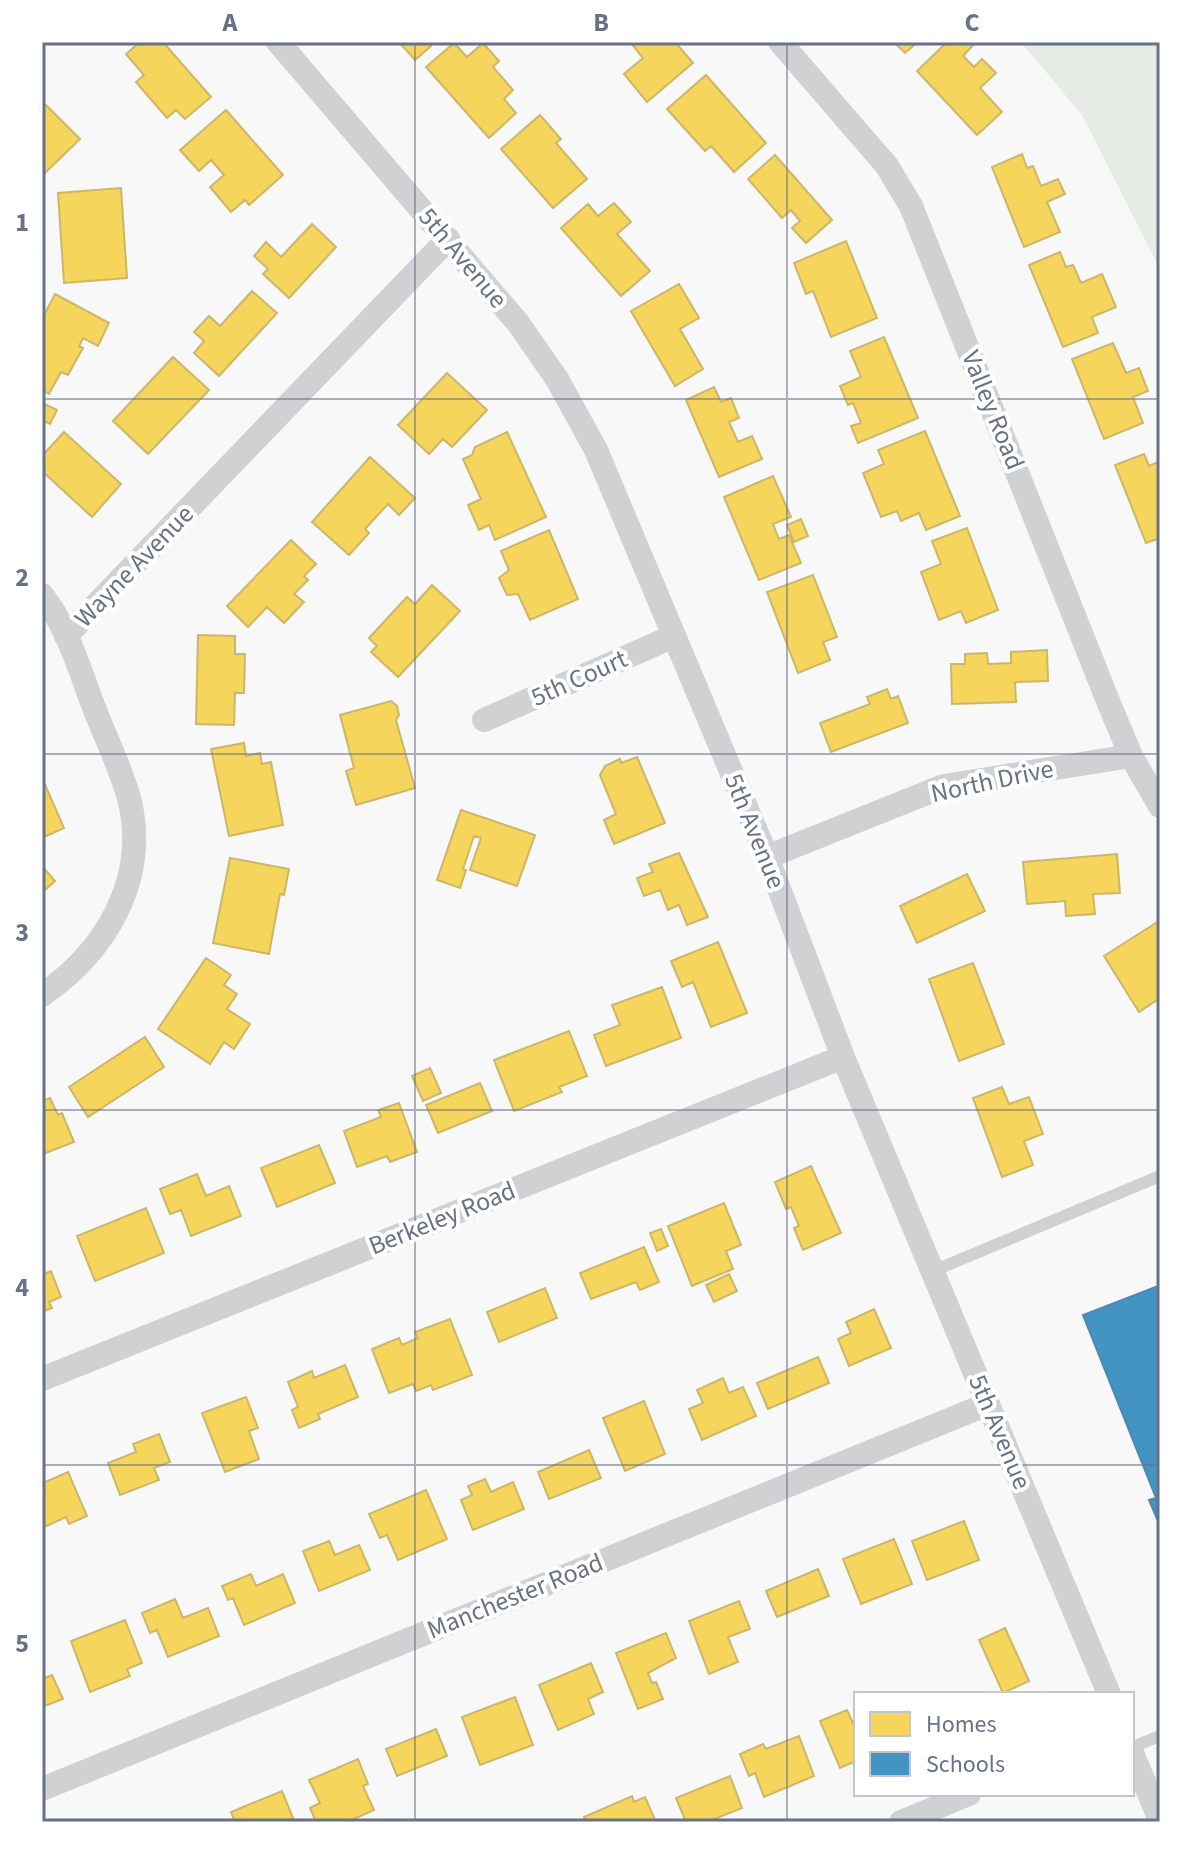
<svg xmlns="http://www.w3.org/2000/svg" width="1202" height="1864" font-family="'Source Sans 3',sans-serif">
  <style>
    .green { fill: #e7ebe6 }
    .homes { fill: #f6d55c; stroke: #ccb769; stroke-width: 2 }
    .schools { fill: #4393c3; stroke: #4e89b1; stroke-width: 2 }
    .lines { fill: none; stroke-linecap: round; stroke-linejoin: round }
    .service { stroke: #d0d1d3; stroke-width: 12 }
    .minor { stroke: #d0d1d3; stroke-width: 24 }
    .grid { fill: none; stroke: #697187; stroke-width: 2; stroke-opacity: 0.55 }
    .labels { text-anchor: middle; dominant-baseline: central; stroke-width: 8; stroke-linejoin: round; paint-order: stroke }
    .street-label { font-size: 26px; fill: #697187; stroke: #fff }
    .neatline { fill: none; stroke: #697187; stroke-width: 3 }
    .grid-label { font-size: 26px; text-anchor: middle; font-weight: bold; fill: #697187 }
  </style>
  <rect width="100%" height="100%" fill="#f8f8f8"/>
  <path class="green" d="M1021,42H1160V269L1082,115Z"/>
  <path class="homes" d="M140,42H163L211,97L185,119L176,110L167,118L136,82L144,75L126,54Z
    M399,42H428L431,46L415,60Z
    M630,42H675L693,63L647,102L624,74L643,58Z
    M894,42H918L905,53Z
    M947,42H976L963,56L974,67L982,59L996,73L980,88L1002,112L977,135L917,71Z
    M454,43L467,57L483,43L499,61L493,67L513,90L504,99L516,113L489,138L426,67Z
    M706,75L766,143L734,172L711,146L705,151L667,109Z
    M42,101L80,139L45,173L42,171Z
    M226,110L283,175L249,205L245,200L231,212L210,187L224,175L211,160L199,171L180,150Z
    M540,115L561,139L556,143L587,179L553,208L501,149Z
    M1022,154L1027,168L1033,166L1041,186L1058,179L1065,194L1047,202L1060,232L1024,247L992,167Z
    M775,155L832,220L806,243L792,228L800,221L791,210L782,218L748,179Z
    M121,188L127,278L64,283L58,193Z
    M614,203L631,222L617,234L650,271L621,296L561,228L588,204L598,216Z
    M312,224L336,247L289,298L263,274L268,269L254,256L266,242L281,257Z
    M846,241L877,318L831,337L813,291L806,294L794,263Z
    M1060,252L1066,267L1073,265L1081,283L1102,274L1116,307L1092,317L1098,333L1063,347L1029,265Z
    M679,284L699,318L680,329L703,369L675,386L631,311Z
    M252,291L277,313L219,376L194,353L204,341L194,332L209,316L220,326Z
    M55,294L109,323L98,346L83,338L79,346L83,348L68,375L61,372L49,394L42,390V319Z
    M884,337L918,418L858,443L851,426L861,423L853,403L848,405L840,386L861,377L850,351Z
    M1113,343L1126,373L1139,368L1148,391L1133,397L1143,423L1104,439L1072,359Z
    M173,357L209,390L148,454L113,421Z
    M447,373L487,410L452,447L443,439L429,454L398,425Z
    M714,387L721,402L731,398L739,418L729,422L738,442L752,436L762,459L719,477L686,400Z
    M42,403L57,410L50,424L42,420Z
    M925,431L960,516L926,530L919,513L901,521L897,511L881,517L863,473L884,464L878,450Z
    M64,432L121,484L92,517L42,471V456Z
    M507,432L546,517L495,540L489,525L479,530L468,505L481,499L463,459L472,455L475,447Z
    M1144,454L1149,466L1160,461V538L1146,543L1115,465Z
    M370,457L415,498L399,515L388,504L365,529L369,533L349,555L312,522Z
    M773,476L791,517L773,524L779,539L789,535L801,563L759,580L724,497Z
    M801,519L808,536L794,542L787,525Z
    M967,528L998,610L966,623L961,611L939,620L921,572L941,564L932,541Z
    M549,530L578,599L530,620L518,594L507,595L499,578L509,570L501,551Z
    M291,540L316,564L304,576L308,580L294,594L304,602L284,623L267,607L248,627L227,606Z
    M813,575L837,637L823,642L830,660L798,673L767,592Z
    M432,585L460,611L398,677L371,652L377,646L369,638L407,597L415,604Z
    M198,635L235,636V654H245L244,693H235L234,725L196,724Z
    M1047,650L1048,681L1015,682L1016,702L952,704L951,664H965V654L987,653L988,664L1011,663V652Z
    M887,689L891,699L898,696L908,723L831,752L820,723L870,704L867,697Z
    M391,701L397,706L399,715L396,720L415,788L356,805L346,771L354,768L340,715Z
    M244,743L246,756L260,753L262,764L271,762L283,825L229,836L211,749Z
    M637,757L665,823L614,844L604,820L616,814L600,775L605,766L620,759L621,763Z
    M42,778L64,828L42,838Z
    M461,810L535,835L517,886L470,870L481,838L474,836L463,869L466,870L460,888L437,880Z
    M679,853L708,917L687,925L679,905L668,910L660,890L644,896L637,878L653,872L649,864Z
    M1117,854L1120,893L1093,894L1095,914L1066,916L1065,901L1027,904L1023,862Z
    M230,858L289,869L284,895L280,894L269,954L213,943Z
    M42,866L55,881L42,893Z
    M967,874L985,911L917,943L900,906Z
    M1159,921L1160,998L1139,1012L1104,956Z
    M718,942L747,1013L711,1027L693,982L682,987L671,961Z
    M206,958L231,975L224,985L237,994L227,1009L250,1024L234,1049L224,1042L210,1064L158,1029Z
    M973,963L1004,1044L959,1061L929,979Z
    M662,987L681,1038L606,1066L594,1035L620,1025L612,1005Z
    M569,1031L587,1076L559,1087L562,1092L514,1111L494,1060Z
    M145,1037L164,1067L88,1117L69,1087Z
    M430,1068L441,1093L423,1101L412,1076Z
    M480,1083L492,1111L438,1133L426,1105Z
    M1002,1087L1009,1104L1029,1097L1043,1134L1024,1141L1033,1165L1002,1177L973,1098Z
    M50,1098L58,1115L62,1113L74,1142L43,1154L42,1101Z
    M399,1103L417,1152L390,1162L387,1156L357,1167L344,1131L381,1117L378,1110Z
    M319,1145L335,1183L277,1207L261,1168Z
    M811,1166L841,1233L803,1250L794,1228L799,1226L791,1207L786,1209L775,1182Z
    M197,1174L206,1196L229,1186L241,1216L191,1236L181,1210L170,1214L160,1189Z
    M724,1203L741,1245L726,1251L733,1269L692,1286L668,1226Z
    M146,1208L164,1253L95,1281L77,1236Z
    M661,1229L668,1246L657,1251L650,1233Z
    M644,1247L659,1282L640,1290L636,1282L591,1299L580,1273Z
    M51,1271L61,1297L49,1302L52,1308L42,1312V1275Z
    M729,1274L737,1291L714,1302L706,1285Z
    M545,1288L557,1318L499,1342L487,1312Z
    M874,1309L891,1348L849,1366L838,1339L851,1333L846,1322Z
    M450,1319L472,1375L433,1390L431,1385L416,1391L413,1384L389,1393L372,1349L399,1338L402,1345L418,1338L415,1332Z
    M818,1357L829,1383L768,1409L757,1383Z
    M345,1365L358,1397L318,1414L320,1419L299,1428L292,1410L298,1407L288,1382L312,1371L314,1378Z
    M723,1378L729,1393L743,1387L756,1416L702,1440L689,1409L703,1403L697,1390Z
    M246,1397L258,1428L249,1431L259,1459L225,1472L202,1413Z
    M644,1401L665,1454L625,1471L603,1418Z
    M159,1434L170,1462L154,1468L159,1480L120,1495L108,1463L136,1452L133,1444Z
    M589,1450L601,1478L549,1499L538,1472Z
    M68,1472L87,1516L69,1524L66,1517L42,1528V1490L45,1489L43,1483Z
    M485,1479L491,1492L513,1482L524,1509L473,1530L461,1500L472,1495L468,1486Z
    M426,1490L447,1539L398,1560L387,1535L380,1538L369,1514Z
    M964,1521L979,1560L927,1580L912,1541Z
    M894,1539L912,1584L861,1604L843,1559Z
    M329,1541L335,1555L359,1545L370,1570L319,1591L303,1551Z
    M818,1569L829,1596L777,1617L766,1591Z
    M251,1574L256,1586L283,1574L295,1603L244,1625L233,1598L228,1600L222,1586Z
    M175,1599L183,1618L208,1608L219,1636L168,1657L157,1630L150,1633L142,1613Z
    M739,1601L750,1629L728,1637L738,1662L709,1674L689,1621Z
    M125,1620L142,1663L127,1669L130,1676L90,1692L71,1641Z
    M1005,1628L1029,1681L1003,1693L979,1640Z
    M666,1633L676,1658L648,1673L652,1683L656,1682L663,1699L638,1709L616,1653Z
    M591,1663L603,1692L588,1699L594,1714L558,1730L539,1685Z
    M52,1675L63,1699L42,1707V1679Z
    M515,1697L533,1745L480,1765L462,1717Z
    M847,1710L856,1730V1761L840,1768L820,1721Z
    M436,1729L447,1756L397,1776L386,1749Z
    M799,1736L814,1776L764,1797L755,1773L749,1776L740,1754L763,1744L766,1749Z
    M358,1759L368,1784L363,1786L374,1810L347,1822H316L310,1808L320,1803L309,1780Z
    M730,1776L742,1808L707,1822H686L676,1798Z
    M282,1791L293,1818L284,1822H235L231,1812Z
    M632,1796L634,1802L645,1797L656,1822H586L584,1817Z"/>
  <path class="schools" d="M1158,1286L1160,1292V1526L1149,1500L1156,1498L1083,1315Z"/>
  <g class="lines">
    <path class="service" d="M933,1271L1160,1176
      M1132,1747L1160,1736"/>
    <path class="minor" d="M278,42L518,323L557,379L596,450L767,857L843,1057L1109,1694
      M780,42L887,166L911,206L1110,706L1131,756L1160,806
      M42,595C67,626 79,668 93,705C105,737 122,770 130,802C148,881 105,952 42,995
      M66,636L448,239
      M484,720L674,636
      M767,857L944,786L1131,756
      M42,1379L843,1057
      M1132,1753L1160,1820
      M42,1789L988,1404
      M901,1822L969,1794"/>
  </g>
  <path class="grid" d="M415,42V1822M787,42V1822M42,399H1160M42,754H1160M42,1110H1160M42,1465H1160"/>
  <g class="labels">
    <g class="street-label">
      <text transform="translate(463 258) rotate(50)">5th Avenue</text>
      <text transform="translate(993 410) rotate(68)">Valley Road</text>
      <text transform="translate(134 566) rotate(-46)">Wayne Avenue</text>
      <text transform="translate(579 678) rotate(-24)">5th Court</text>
      <text transform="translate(992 781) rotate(-12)">North Drive</text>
      <text transform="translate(755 831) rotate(68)">5th Avenue</text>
      <text transform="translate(442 1218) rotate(-22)">Berkeley Road</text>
      <text transform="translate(1000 1432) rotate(67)">5th Avenue</text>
      <text transform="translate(515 1596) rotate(-22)">Manchester Road</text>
    </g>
  </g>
  <rect width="1202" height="1864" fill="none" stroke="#ffffff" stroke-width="88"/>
  <rect x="854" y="1692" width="280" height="104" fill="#ffffff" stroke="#c3c6cf" stroke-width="2"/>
  <rect x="870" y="1712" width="40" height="24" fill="#f6d55c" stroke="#c3c6cf" stroke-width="2"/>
  <text x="926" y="1732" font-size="24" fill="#697187">Homes</text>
  <rect x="870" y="1752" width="40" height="24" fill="#4393c3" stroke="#c3c6cf" stroke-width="2"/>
  <text x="926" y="1772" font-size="24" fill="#697187">Schools</text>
  <rect x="44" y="44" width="1114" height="1776" class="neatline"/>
  <g class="grid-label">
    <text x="230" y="31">A</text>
    <text x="601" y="31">B</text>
    <text x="972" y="31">C</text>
    <text x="22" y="231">1</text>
    <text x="22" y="586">2</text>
    <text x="22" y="941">3</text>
    <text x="22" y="1296">4</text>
    <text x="22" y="1652">5</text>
  </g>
</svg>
